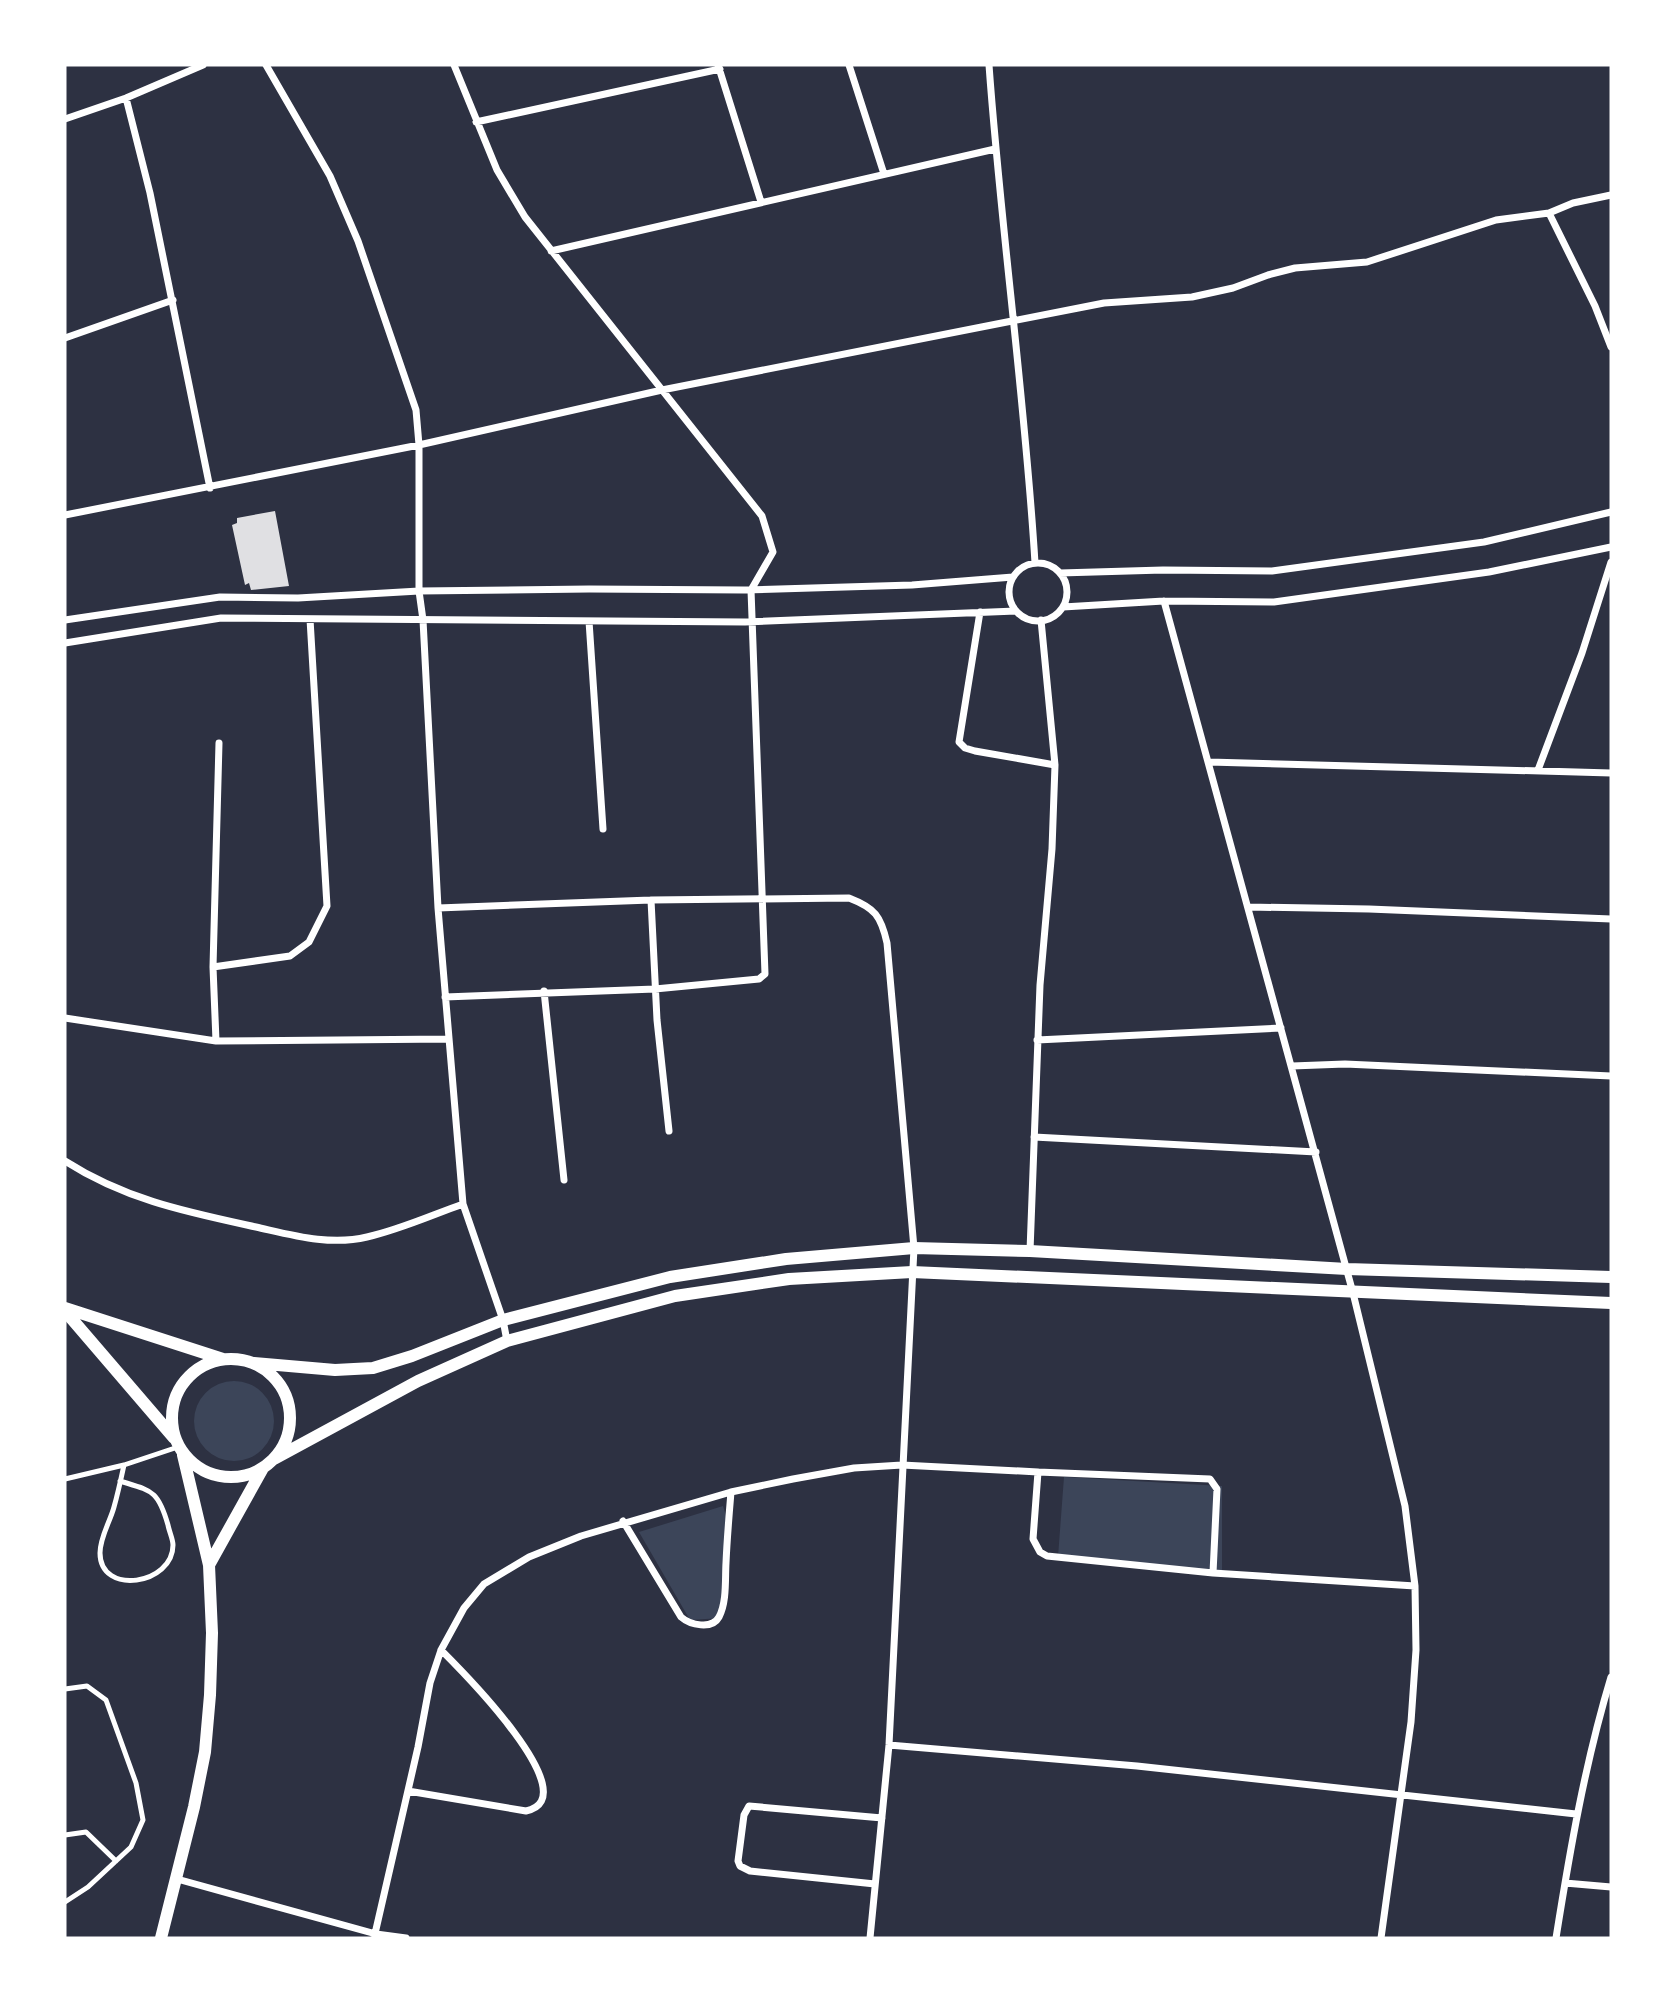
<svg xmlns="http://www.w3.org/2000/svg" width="1676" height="2003" font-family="Roboto,sans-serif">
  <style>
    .green { fill: #3c4559 }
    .building { fill: #e0e0e3 }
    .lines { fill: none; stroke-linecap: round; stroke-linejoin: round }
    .service { stroke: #fff; stroke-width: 5 }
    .minor { stroke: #fff; stroke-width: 7 }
    .tertiary { stroke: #fff; stroke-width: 12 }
  </style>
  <rect width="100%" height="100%" fill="#2d3142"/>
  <path class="green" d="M194 1421a40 40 0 1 1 80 0a40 40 0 1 1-80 0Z
    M1064,1477L1222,1486V1573L1058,1557Z
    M723,1506L729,1525L722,1618L690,1620L639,1532Z"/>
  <path class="building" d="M275,511L289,586L251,590L249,583L245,585L232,525L237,523V518Z"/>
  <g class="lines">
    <path class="service" d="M65,1479L124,1465L178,1447
      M120,1481C152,1491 158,1490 168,1525C169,1531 173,1539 173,1545C173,1585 100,1596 100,1553C100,1537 110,1522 114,1507C118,1493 121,1479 124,1465
      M65,1689L87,1686L106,1700L136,1783L143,1820L131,1847L88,1887L65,1902
      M65,1835L86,1832L116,1861"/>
    <path class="minor" d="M266,65L330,176L358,241L416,410L419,445V591L423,620L438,908L463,1204L503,1320L507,1341
      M718,65L761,202
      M849,65L884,174
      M989,65C1001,231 1025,397 1035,563
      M126,98L150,193L210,488
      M65,119L126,98L203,65
      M476,122L720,69
      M1549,213L1595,306L1611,347
      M551,251L995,149
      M65,338L173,300
      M65,515L419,445L662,390L1012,321L1104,303L1192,297L1233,288L1268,275L1295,268L1367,262L1496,220L1549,213L1573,203L1611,195
      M1009 592a29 29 0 1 1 58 0a29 29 0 1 1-58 0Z
      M1060,573L1163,570L1272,571L1484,542L1611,512
      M1164,601L1353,1293L1405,1506L1415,1586L1416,1650L1411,1722L1381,1938
      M1063,607L1164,601L1274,602L1489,572L1611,547
      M980,612L959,742L965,748L975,751L1055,765
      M65,620L220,597L298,598L419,591L589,589L744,590L912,585L1013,577
      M589,621L603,829
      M65,643L221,618L745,622L1016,611
      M1209,762L1611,773
      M1538,770L1582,653L1611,562
      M651,900L657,1020L669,1131
      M1249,907L1369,909L1611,919
      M438,908L651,900L849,898C875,908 881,916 887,943L914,1248L889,1745L870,1938
      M213,967L290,956L309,942L327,906L310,619
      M544,991L564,1180
      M445,997L655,989L759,979L765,974L751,590L773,552L762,516L525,217L497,170L454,65
      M65,1018L216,1041L448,1039
      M1037,1040L1281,1028
      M216,1041L213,967L219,743
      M1292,1066L1345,1064L1611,1076
      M1034,1137L1316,1152
      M65,1161C126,1200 187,1212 256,1227C292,1235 330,1246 367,1237C399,1230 432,1215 463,1204
      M1030,1251L1040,985L1052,849L1055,765L1041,620
      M1038,1472L1210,1479L1217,1489L1213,1573
      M623,1521L681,1617C690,1625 712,1630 719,1617C727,1602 725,1579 726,1563C727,1539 729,1516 731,1492
      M889,1745L1137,1766L1576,1814
      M408,1791L526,1811C590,1798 458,1667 441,1650
      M177,1879L376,1934L406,1938
      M1565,1883L1611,1887
      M875,1884L750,1871L740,1866L738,1861L744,1815L749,1806L882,1818
      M374,1938L418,1747L430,1683L441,1650L464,1608L484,1584L529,1557L581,1536L731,1492L793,1479L854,1468L902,1465L1038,1472L1033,1539L1040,1552L1047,1556L1213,1573L1415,1586
      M1556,1938C1570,1850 1585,1763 1611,1677"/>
    <path class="tertiary" d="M65,1308L223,1359
      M65,1311L174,1438
      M172 1418a59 59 0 1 1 118 0a59 59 0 1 1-118 0Z
      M254,1363L335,1370L373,1368L412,1356L503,1320L670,1277L786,1259L914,1248L1030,1251L1347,1269L1611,1277
      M274,1459L418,1381L507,1341L675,1296L789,1279L912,1272L1611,1303
      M209,1565L263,1468
      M161,1938L194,1807L205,1752L210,1695L212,1633L209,1565L183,1455"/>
  </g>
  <rect width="1676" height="2003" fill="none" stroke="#ffffff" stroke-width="133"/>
</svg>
